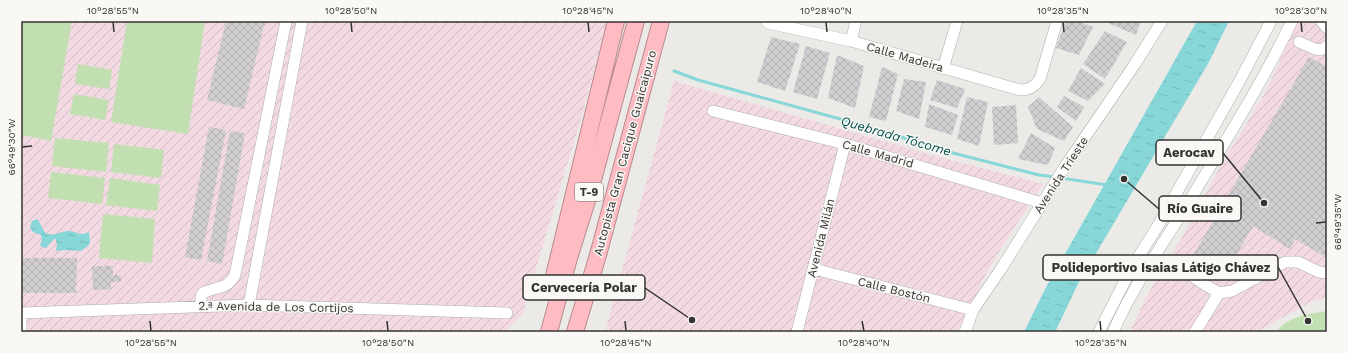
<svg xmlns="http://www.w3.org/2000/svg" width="1348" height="353" font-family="'Work Sans',sans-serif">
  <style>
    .industrial { fill: url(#industrial-furrows) }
    .green { fill: #c1dfb1 }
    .water { fill: url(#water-ripples) }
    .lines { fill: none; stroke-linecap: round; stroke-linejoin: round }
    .stream { stroke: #88d7d8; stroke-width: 3 }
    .building { fill: url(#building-cross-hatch) }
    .minor-casing { stroke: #afaeab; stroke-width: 12 }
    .highway-casing { stroke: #b88b90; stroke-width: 18 }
    .minor { stroke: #fff; stroke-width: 11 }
    .highway { stroke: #ffbbc2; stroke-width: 16 }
    .ticks { fill: none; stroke: #343332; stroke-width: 1.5 }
    .labels { text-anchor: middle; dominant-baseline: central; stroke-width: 3; stroke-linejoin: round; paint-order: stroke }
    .shield { fill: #f9f8f5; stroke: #6f6e6c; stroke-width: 1 }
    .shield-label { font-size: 11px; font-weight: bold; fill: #343332 }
    .street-label { font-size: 12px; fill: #343332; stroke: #f9f8f5 }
    .water-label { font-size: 13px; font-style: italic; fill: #024e4f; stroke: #f9f8f5 }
    .leader { fill: none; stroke: #343332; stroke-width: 1.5 }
    .callout-dot { fill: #343332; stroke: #f9f8f5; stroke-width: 1.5 }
    .callout { fill: #f9f8f5; stroke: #343332; stroke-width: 1.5 }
    .callout-label { font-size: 13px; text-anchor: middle; font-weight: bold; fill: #343332 }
    .neatline { fill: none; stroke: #343332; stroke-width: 1.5 }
    .ticks-label { font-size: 10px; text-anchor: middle; fill: #343332 }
  </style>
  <defs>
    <pattern id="industrial-furrows" width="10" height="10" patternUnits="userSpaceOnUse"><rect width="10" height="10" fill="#f2d9e2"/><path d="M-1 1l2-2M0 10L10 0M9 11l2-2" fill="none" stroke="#d0bbc2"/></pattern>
    <pattern id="water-ripples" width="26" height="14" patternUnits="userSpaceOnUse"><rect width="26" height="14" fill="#88d7d8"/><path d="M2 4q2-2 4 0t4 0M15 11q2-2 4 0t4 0" fill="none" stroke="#76b9ba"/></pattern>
    <pattern id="building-cross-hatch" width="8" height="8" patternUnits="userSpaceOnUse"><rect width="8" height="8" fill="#d0ced0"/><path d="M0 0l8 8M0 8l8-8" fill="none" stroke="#b3b1b3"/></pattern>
  </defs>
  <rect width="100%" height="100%" fill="#eceae7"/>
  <path class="industrial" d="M21,21H607L581,119L522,315L504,332H21Z
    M1298,21H1327V297L1309,303L1256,332H1130L1146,297L1181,239L1220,167L1264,95Z
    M674,81L925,153L1043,184L1008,237L987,272L957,332H605Z"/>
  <path class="green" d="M21,21H72L51,141L21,135Z
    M127,21H205L188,134L111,122Z
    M78,64L112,70L109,89L75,84Z
    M74,94L109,100L105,120L70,114Z
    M55,138L109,143L106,172L52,166Z
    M114,144L164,150L161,178L111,172Z
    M51,172L105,178L102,204L48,198Z
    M110,178L160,185L157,211L106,205Z
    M103,214L155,219L152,263L99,258Z
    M1327,311V332H1276C1289,316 1308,314 1327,311Z"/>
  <path class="water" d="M1197,21H1229L1209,62L1078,284L1055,332H1024L1044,291Z
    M37,219C41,223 42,230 46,233C54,237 61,231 68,231C77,230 76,237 89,232L90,242L89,245L81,251L64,250L56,251L57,244L55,238L46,248L42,247L40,245L42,240L41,235L33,232L30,227L32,221Z"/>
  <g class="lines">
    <path class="stream" d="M674,71L698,80L862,125L953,153L1039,175L1055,177
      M1061,178L1107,185"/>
  </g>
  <path class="building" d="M226,21H265L244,109L207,100Z
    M1066,21H1077L1093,27L1079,55L1056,48Z
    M1106,21H1141L1136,35L1106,22Z
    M1105,31L1127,42L1105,79L1083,64Z
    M771,37L800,44L785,91L757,82Z
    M806,46L830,53L817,99L793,92Z
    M837,55L864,66L855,108L828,98Z
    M1309,57L1327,67V258L1295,239L1290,249L1253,226L1223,278L1191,259Z
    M882,67L898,74L886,121L869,117Z
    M1081,68L1105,84L1088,101L1068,91Z
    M904,79L926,82L919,119L896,111Z
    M937,80L965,89L957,108L930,100Z
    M1064,96L1084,107L1076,121L1057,107Z
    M967,97L988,102L979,146L957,139Z
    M1039,97L1073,127L1064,141L1037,129L1028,107Z
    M929,104L958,115L952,135L925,127Z
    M1016,105L1018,143L994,145L992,107Z
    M209,127L226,130L201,260L185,257Z
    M230,131L245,133L222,264L207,261Z
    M1031,133L1055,148L1048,165L1018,159Z
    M21,258H77L76,293H21Z
    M92,266H113V275H121V282H111V289L93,290Z"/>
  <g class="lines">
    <defs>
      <path id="minor" d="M766,21L768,23L851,41L1020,90C1030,90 1035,86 1040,79L1057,21
        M1321,21L1327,28
        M851,41L856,21
        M1299,42L1315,49L1321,50L1327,46
        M943,69L957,21
        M713,111L845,144L1042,203
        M1175,264L1202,283L1219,293L1232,291L1285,262H1298L1319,272L1327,273
        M814,269L973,310
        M249,305L302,21
        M201,306V296L203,293C217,286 227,290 235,275L286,21
        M21,313L249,305L507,313
        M21,313V332
        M797,332L845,144
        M965,332L973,310L1001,269L1066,165L1133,67L1162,21
        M1099,332L1132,267L1159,224L1239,82L1271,21
        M1113,332C1131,291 1156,254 1180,216C1219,152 1259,89 1292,21
        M1195,332L1219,293"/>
      <path id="highway" d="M553,280L616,21
        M549,332L569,258L590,191L636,21
        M575,332L598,255L661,21"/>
    </defs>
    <use href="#minor" class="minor-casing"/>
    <use href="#highway" class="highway-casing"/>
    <use href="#minor" class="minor"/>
    <use href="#highway" class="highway"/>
  </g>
  <path class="ticks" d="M113,22L114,32M351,22L352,32M588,22L589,32M826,22L827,32M1063,22L1064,32M1301,22L1302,32M22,147L32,146M1316,223L1326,222M150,321L151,331M387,321L388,331M625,321L626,331M862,321L864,331M1100,321L1101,331"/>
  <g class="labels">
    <rect class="shield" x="575" y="183" width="28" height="18" rx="3"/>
    <g class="shield-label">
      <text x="589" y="192">T-9</text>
    </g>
    <g class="street-label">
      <text transform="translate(905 57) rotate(16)">Calle Madeira</text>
      <text transform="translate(625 153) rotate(-75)">Autopista Gran Cacique Guaicaipuro</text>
      <text transform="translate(878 154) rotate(16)">Calle Madrid</text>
      <text transform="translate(1061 175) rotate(-57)">Avenida Trieste</text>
      <text transform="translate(821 238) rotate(-76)">Avenida Milán</text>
      <text transform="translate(894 290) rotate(14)">Calle Bostón</text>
      <text transform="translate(276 307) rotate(1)">2.ª Avenida de Los Cortijos</text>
    </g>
    <g class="water-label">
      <text transform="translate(896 136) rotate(16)">Quebrada Tócome</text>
    </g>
  </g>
  <path class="leader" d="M1264 203L1223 153M1124 179L1159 209M1308 321L1278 267M692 320L645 288"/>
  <g class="callout-dot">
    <circle cx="1264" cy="203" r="4"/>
    <circle cx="1124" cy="179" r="4"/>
    <circle cx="1308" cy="321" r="4"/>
    <circle cx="692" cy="320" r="4"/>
  </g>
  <g class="callout">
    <rect x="1156" y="140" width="67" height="25" rx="4"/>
    <rect x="1159" y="196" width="82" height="25" rx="4"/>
    <rect x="1043" y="255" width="235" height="25" rx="4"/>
    <rect x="523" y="275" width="122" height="25" rx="4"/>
  </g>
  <g class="callout-label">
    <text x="1189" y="157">Aerocav</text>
    <text x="1200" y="213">Río Guaire</text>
    <text x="1161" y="272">Polideportivo Isaias Látigo Chávez</text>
    <text x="584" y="292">Cervecería Polar</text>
  </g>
  <rect width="1348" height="353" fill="none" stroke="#f9f8f5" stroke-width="44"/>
  <rect x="22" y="22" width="1304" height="309" class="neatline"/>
  <g class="ticks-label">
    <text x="113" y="14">10°28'55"N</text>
    <text x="351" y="14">10°28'50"N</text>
    <text x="588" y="14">10°28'45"N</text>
    <text x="826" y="14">10°28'40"N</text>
    <text x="1063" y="14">10°28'35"N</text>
    <text x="1301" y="14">10°28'30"N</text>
    <text transform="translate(11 147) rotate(-90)" y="4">66°49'30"W</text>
    <text transform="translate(1337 222) rotate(-90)" y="4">66°49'35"W</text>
    <text x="151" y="346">10°28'55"N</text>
    <text x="388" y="346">10°28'50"N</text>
    <text x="626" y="346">10°28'45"N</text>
    <text x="864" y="346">10°28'40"N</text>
    <text x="1101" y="346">10°28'35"N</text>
  </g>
</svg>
